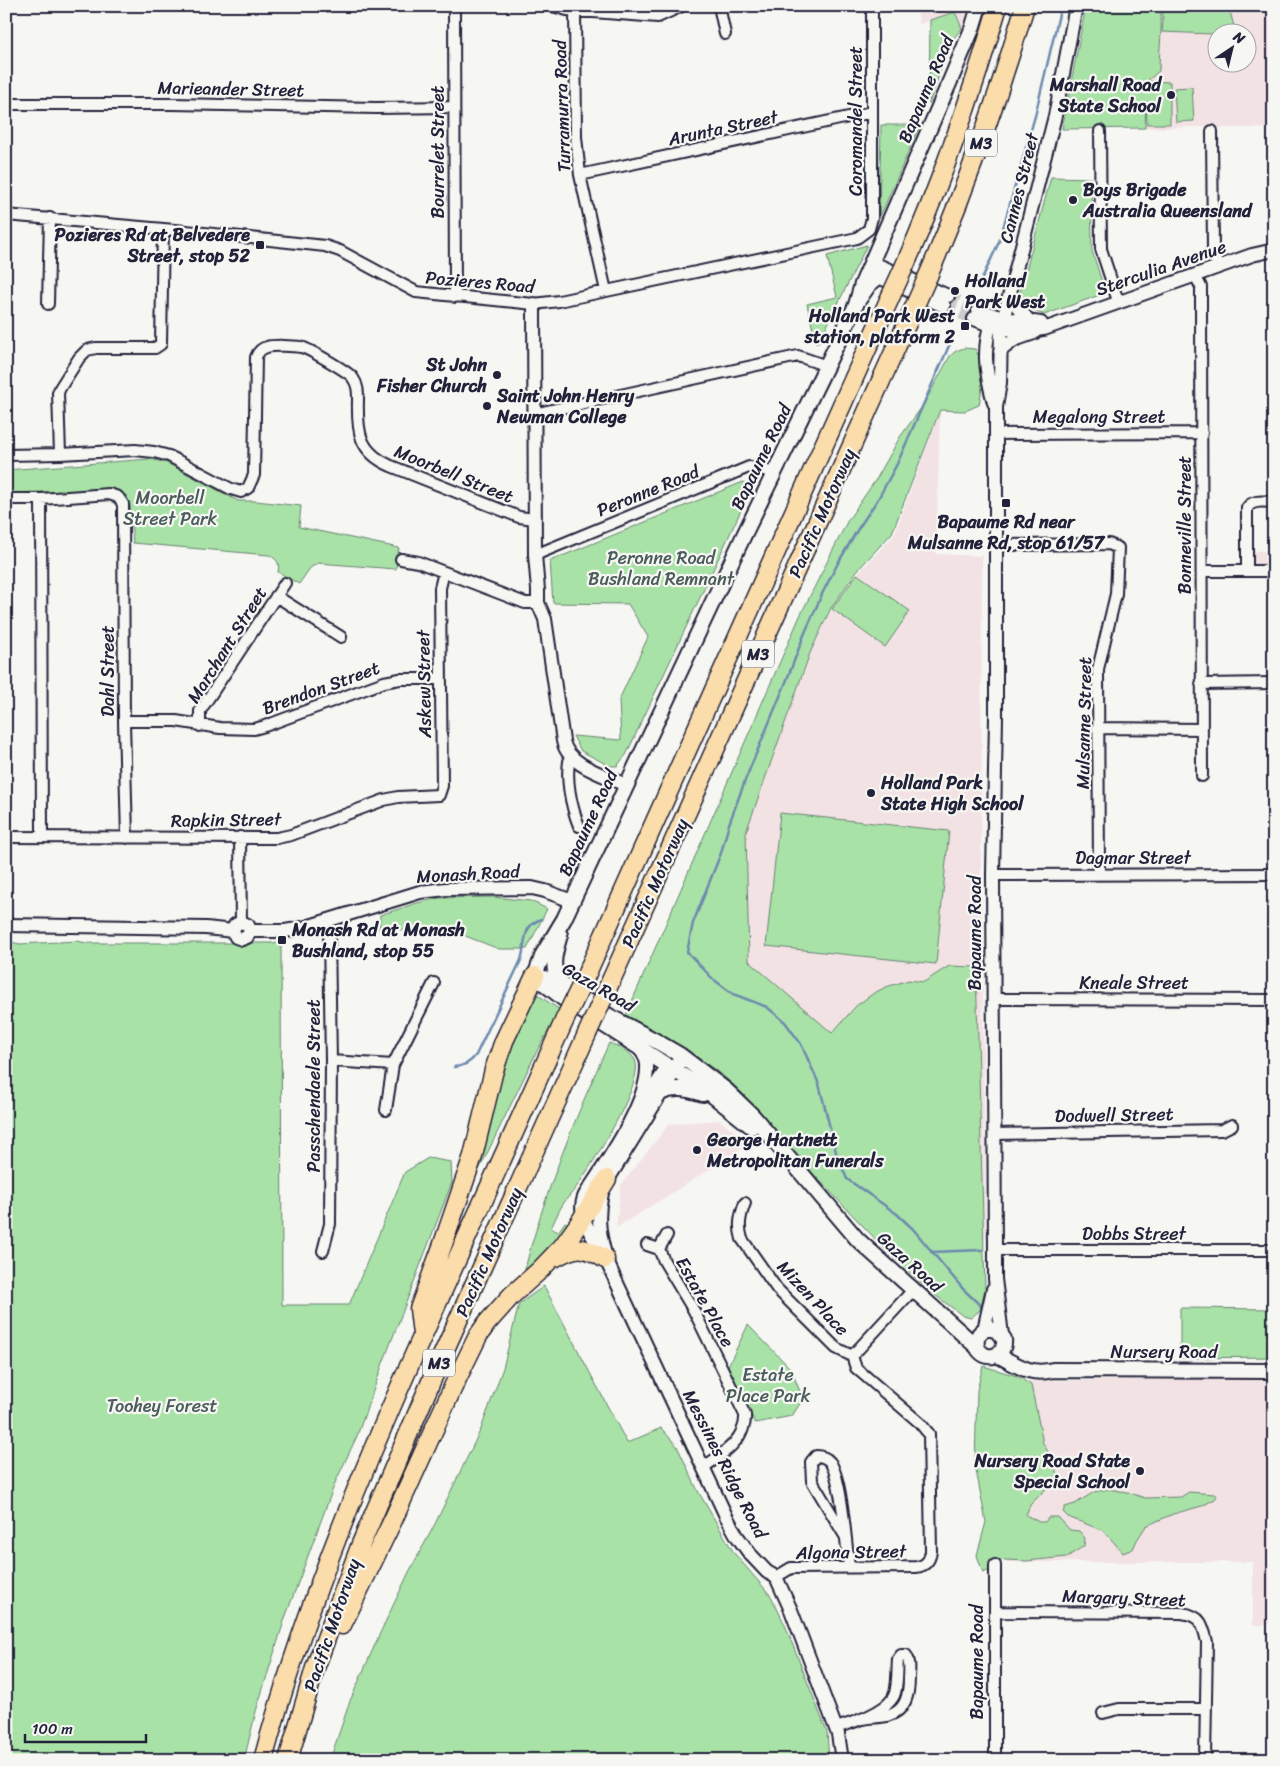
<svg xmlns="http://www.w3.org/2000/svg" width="1280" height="1766" font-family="Sriracha,sans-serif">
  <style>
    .built { fill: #f3e2e4; fill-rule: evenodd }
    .green { fill: #a9e2a7; stroke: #668271 }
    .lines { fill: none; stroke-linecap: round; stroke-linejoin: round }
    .stream { stroke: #6c8aae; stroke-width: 2.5 }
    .tertiary-tunnel { stroke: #cccccd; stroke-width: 12; stroke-dasharray: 12 6; stroke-linecap: butt }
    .minor-casing { stroke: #22223b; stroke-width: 14 }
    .tertiary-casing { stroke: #22223b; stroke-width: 16 }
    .secondary-casing { stroke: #22223b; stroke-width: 18 }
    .motorway-casing { stroke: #22223b; stroke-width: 21 }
    .minor { stroke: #f6f6f2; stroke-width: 10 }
    .tertiary { stroke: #f6f6f2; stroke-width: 12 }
    .secondary { stroke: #f6f6f2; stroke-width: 14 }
    .motorway { stroke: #fbddab; stroke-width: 18 }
    .motorway-bridge-casing { stroke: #22223b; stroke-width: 21; stroke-linecap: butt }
    .motorway-bridge { stroke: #fbddab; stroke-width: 18 }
    .poi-dot { fill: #22223b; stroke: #f6f6f2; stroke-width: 2 }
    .labels { text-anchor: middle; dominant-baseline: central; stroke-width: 4.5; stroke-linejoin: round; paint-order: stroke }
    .shield { fill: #f6f6f2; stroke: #626272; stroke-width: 1 }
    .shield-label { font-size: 16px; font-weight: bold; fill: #22223b }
    .poi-label { font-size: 18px; font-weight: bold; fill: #22223b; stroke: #f6f6f2; text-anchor: start }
    .street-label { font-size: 18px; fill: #22223b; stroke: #f6f6f2 }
    .park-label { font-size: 18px; fill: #4a5c5b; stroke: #f6f6f2 }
  </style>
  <rect width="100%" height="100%" fill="#f6f6f2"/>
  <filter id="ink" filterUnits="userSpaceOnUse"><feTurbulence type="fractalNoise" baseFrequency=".02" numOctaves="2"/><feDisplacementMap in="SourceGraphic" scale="10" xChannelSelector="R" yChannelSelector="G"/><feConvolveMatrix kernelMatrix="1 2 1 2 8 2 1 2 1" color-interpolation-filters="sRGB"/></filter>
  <g filter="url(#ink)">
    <path class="built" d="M917,6H969L962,28L955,12L919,24Z
      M1086,6H1274V128H1219L1203,127L1062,129ZM1218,32H1248V62H1218Z
      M940,411L936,554L982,556L981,874L986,1239L879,1236L742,957L746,832L810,653L832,609L857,574L894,535Z
      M1252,551H1274V567H1255L1252,564Z
      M719,1120L752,1143L616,1228L621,1185L669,1124Z
      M1274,1379V1625H1253V1562H1007L1008,1381Z"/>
    <path class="green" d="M1086,6H1160C1163,28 1159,49 1159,71L1147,81L1170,82V124H1147L1146,101L1145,128L1062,129Z
      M1162,6H1227L1229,8L1234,26L1212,34L1162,32L1163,22Z
      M955,12L962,28L950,43L929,104L930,20Z
      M1192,87L1194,121L1176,122L1174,88Z
      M881,125H920L879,219Z
      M1051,177L1091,178L1092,251L1104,288L1102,293L1097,296L1044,315L1025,307L1020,293Z
      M867,245L819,342L816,343L807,304L837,297L827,256Z
      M964,348L975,349L983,364V383L979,405L965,411L940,410L892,533L856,572L831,608L810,653L746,832L749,961L832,1033L856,1006L874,993L886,987L909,980L924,982L949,966L976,967L985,1289L980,1310L971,1318L963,1316L927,1289L883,1247L802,1162L741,1092L720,1073L671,1040L626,1015L800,616L848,520L877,478L900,437L924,404L950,356L956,351Z
      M150,459L167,463L238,501H256L301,506L299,527L399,548L396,569L318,563L310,568L299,584L278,572C280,563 277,559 269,555L133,543L130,505L126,495L113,490L6,493V470Z
      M743,482L752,487L626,755L617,766H610L581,751L573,736L621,740L619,700L648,637L628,604L553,603L550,561Z
      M857,574L910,611L885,647L832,609Z
      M780,813L949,831L936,964L766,946Z
      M493,897L531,901L547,909L527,949H499L450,930H379L380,915L417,903L439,898Z
      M6,941L20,944L77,941L86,943H281L282,1305H349L405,1172L428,1158L451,1162L452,1182L383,1363L357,1436L335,1483L285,1618L256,1711L244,1760H6V1005L8,1004Z
      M535,993L560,1010L537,1051L479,1170H476L494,1097L507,1057Z
      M609,1043C619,1047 629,1050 635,1060C646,1081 591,1166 577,1186C573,1192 567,1198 563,1204C558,1212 555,1220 551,1228L558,1232L565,1222L568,1224L564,1233L523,1276C544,1194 574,1120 609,1043Z
      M544,1286L627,1443L661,1428L677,1446L698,1491L734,1553L771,1596L785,1625L827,1732L829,1760H330L350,1701L381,1631L409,1572L434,1526L481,1429L503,1368L519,1304Z
      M1180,1308L1274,1309V1357L1180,1358Z
      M748,1325L791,1369L803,1399L792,1416L755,1423L728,1366Z
      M983,1366L1017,1376L1031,1385L1043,1443L1052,1459L1058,1477L1030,1505L1026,1515L1039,1522H1045L1049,1517H1058L1070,1530L1079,1531L1085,1538L1084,1546L1067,1557L1026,1561L1005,1560L996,1562L990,1570L983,1573L977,1555L986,1522L975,1465L977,1390Z
      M1108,1489L1127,1492L1145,1498L1181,1497L1189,1492L1214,1494L1217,1496L1215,1499L1202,1506L1173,1514L1146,1526L1137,1540L1133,1549L1123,1553L1104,1531L1068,1517L1063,1512L1065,1507L1075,1504L1094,1492Z"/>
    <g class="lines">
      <path class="stream" d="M980,283L999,242L1035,116L1061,6
        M952,339L897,464L878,499L858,529L838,563L823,592L804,635L786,682L746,778L729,824L721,853L693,923L687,952L713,979L733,994L767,1007L785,1022L801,1044L819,1084L837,1156L847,1179L897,1214L913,1229L963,1289L981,1306
        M454,1067C464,1066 470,1063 476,1055L521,960C527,941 521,927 541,919
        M931,1252L982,1250"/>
      <path class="tertiary-tunnel" d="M948,296L978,310
        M944,306L974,319"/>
      <defs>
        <path id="minor" d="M454,6L455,297
          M552,6L567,10L658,17L682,6
          M575,6L576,137L580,175L606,291
          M719,6L725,34
          M6,104H172L376,108L454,107
          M1100,131L1101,249L1118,301
          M1212,131L1213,251L1218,267
          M580,175L872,112
          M6,215L186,231L325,246L340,251L416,292L534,304L559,301L857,238L869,229L872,218V6
          M1195,275L1201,287V300L1202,776
          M48,304L50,218
          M534,414L798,356L827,366
          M996,434L1202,433
          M60,454L58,393L60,388L79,358L87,350L96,348H155L161,344L163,229
          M6,455L60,454L135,450L154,452L169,456L231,489L241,492L248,488L254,475L256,357C258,352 262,348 267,347C273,345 294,346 301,347C309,349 349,372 353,378C358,385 358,392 358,400C357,432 359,452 391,466L519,517L535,519
          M6,499H41L109,494L118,497L123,504L124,721L127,838
          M41,499L42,837
          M996,545L1109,544L1118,548L1116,594L1098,669L1099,875
          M535,555L749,467L759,468L775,474
          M401,559L418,562L525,603H538
          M1202,571H1274
          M1247,571V508C1253,499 1264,502 1274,502
          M276,596L341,637
          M1201,684L1274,683
          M124,721H176L220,728L254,729L265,726L384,682L400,679H440
          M200,726V711L285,583
          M1097,728L1202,729
          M570,756C565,778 571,806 579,826
          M6,837L277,838L291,835L384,800L398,797L439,795L442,786L440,588L444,572
          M240,837L241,922
          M993,875L1274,874
          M323,923L329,935L331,1061L330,1224L323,1251
          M994,999L1274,1000
          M331,1061L393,1065
          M386,1110L393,1065L434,983
          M995,1134L1222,1130L1232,1125
          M745,1203C740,1216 738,1226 742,1239L777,1289L836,1348L852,1356
          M647,1245L659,1249L667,1235
          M659,1249L664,1261L694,1311L745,1415C747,1439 721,1455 704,1467
          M995,1250H1274
          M852,1356L913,1290
          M845,1536L812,1481L811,1462L816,1456C822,1456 826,1457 830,1462C842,1479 846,1544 849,1567
          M995,1565V1760
          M776,1577L791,1568L916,1567C926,1566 930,1560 931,1551L929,1434L920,1423L856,1368L852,1356
          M996,1612L1182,1613C1201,1616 1203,1624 1207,1642L1205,1760
          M1103,1713L1119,1709H1205
          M836,1728C852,1723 890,1711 895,1693C898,1682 897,1670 898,1659L901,1655H906C911,1662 909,1671 909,1678C909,1695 906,1711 887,1716C879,1718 871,1717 863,1719"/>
        <path id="tertiary" d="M871,262L948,296
          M871,263L878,275L883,279L944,306
          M1010,295L1019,309L1030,322
          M859,301L870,285L880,277
          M534,304L535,555L538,590V603L545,619L563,741C568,766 605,775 626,785
          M978,310L1003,318L1041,323
          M993,316C982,348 985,370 994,403
          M974,319C995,328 1021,334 1044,329L1252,255L1274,250
          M1000,351L1014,340L1034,333
          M6,925L206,928L233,931L236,937L242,939L247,937L250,931
          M233,931L235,925L241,922L248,925L250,931
          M250,931H285L303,928L420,892L446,889L532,888L545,891L572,901
          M642,1106L668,1066
          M602,1193C596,1219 600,1239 608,1264L726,1516L737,1536L750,1554L767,1572L776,1577L791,1610L838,1734L842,1760
          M599,1247C590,1232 576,1214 585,1195C605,1164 649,1102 647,1065C647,1058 643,1053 639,1048
          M984,1330L993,1289
          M1002,1335L995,1279V1250L993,875L996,718V407L1000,383L1001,328L1055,116L1076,6"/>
        <path id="secondary" d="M560,935C555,953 549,968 562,984
          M535,976L543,954L564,919L744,535L856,305L862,284L951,79L972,29L979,6
          M535,976L553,980L562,984L609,1016L656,1041L680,1055L726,1090L753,1116L858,1240L977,1347C985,1363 1006,1357 1004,1339L996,1330C983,1326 975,1334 977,1347
          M536,977L565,1000L707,1091L752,1127
          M660,1093C675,1086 688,1089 703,1094
          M607,1179L678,1064
          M997,1355C1018,1365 1029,1376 1053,1370L1274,1371"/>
        <path id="motorway" d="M905,265C942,181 972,94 998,6
          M928,276C966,188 998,98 1025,6
          M583,982L889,300
          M604,996L912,312
          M556,1257C578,1245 584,1246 605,1259
          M422,1334L419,1309L443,1244L473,1156L494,1070L504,1041L535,976
          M342,1625L393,1520L454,1385L478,1336L487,1323L512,1295L540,1270L563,1246L578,1225L607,1179
          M263,1760C300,1623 353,1493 410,1364C461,1249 514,1135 565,1019
          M288,1760L315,1668L361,1544L442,1356L587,1034"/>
      </defs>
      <use href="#minor" class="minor-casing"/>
      <use href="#tertiary" class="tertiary-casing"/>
      <use href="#secondary" class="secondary-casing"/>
      <use href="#motorway" class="motorway-casing"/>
      <use href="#minor" class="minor"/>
      <use href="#tertiary" class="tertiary"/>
      <use href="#secondary" class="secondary"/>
      <use href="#motorway" class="motorway"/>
      <defs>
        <path id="motorway-bridge" d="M889,300L905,265
          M912,312L928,276
          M565,1019L583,982
          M587,1034L604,996"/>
      </defs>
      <use href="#motorway-bridge" class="motorway-bridge-casing"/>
      <use href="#motorway-bridge" class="motorway-bridge"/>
    </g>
  </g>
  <g class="poi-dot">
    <circle cx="1171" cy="95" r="5"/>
    <circle cx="1073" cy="200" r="5"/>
    <rect x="255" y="240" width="10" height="10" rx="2.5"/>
    <circle cx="955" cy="291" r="5"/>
    <rect x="960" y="321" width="10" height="10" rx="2.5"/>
    <circle cx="497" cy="375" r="5"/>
    <circle cx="487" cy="406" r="5"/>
    <rect x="1001" y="498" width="10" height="10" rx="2.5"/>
    <circle cx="871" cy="793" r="5"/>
    <rect x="277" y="935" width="10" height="10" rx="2.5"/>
    <circle cx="697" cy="1150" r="5"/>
    <circle cx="1140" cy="1471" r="5"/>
  </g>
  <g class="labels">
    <g class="shield">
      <rect x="965" y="129.5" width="32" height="27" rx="4"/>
      <rect x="742" y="640.5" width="32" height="27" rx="4"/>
      <rect x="423" y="1349.5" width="32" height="27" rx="4"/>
    </g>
    <g class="shield-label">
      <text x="981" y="143">M3</text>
      <text x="758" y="654">M3</text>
      <text x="439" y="1363">M3</text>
    </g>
    <g class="poi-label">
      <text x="1161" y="85" text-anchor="end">Marshall Road<tspan x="1161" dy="21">State School</tspan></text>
      <text x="1083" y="190">Boys Brigade<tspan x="1083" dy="21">Australia Queensland</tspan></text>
      <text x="250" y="235" text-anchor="end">Pozieres Rd at Belvedere<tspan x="250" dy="21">Street, stop 52</tspan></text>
      <text x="965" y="281">Holland<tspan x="965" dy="21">Park West</tspan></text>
      <text x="955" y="316" text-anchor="end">Holland Park West<tspan x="955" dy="21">station, platform 2</tspan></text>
      <text x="487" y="365" text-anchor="end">St John<tspan x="487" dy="21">Fisher Church</tspan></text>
      <text x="497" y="396">Saint John Henry<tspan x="497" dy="21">Newman College</tspan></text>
      <text x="1006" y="522" text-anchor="middle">Bapaume Rd near<tspan x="1006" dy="21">Mulsanne Rd, stop 61/57</tspan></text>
      <text x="881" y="783">Holland Park<tspan x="881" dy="21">State High School</tspan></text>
      <text x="292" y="930">Monash Rd at Monash<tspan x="292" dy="21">Bushland, stop 55</tspan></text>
      <text x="707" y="1140">George Hartnett<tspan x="707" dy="21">Metropolitan Funerals</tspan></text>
      <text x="1130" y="1461" text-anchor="end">Nursery Road State<tspan x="1130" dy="21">Special School</tspan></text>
    </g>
    <g class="street-label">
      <text transform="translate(231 89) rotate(1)">Marieander Street</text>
      <text transform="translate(926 89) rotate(-67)">Bapaume Road</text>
      <text transform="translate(562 106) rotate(-92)">Turramurra Road</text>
      <text transform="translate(856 121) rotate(-90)">Coromandel Street</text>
      <text transform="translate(723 128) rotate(-12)">Arunta Street</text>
      <text transform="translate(438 152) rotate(-90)">Bourrelet Street</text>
      <text transform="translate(1019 188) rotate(-76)">Cannes Street</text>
      <text transform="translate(1161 268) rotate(-19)">Sterculia Avenue</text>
      <text transform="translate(480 282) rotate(5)">Pozieres Road</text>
      <text x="1099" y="417">Megalong Street</text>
      <text transform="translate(761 457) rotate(-64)">Bapaume Road</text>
      <text transform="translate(454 474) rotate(22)">Moorbell Street</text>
      <text transform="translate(648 491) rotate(-22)">Peronne Road</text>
      <text transform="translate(822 513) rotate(-66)">Pacific Motorway</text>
      <text transform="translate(1185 525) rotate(-90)">Bonneville Street</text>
      <text transform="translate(227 645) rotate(-58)">Marchant Street</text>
      <text transform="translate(108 671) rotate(-90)">Dahl Street</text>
      <text transform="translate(424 684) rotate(-91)">Askew Street</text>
      <text transform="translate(321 688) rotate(-20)">Brendon Street</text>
      <text transform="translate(1084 723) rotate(-89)">Mulsanne Street</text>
      <text transform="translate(226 820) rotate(-1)">Rapkin Street</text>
      <text transform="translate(588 823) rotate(-65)">Bapaume Road</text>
      <text x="1133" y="858">Dagmar Street</text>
      <text transform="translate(468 874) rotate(-3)">Monash Road</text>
      <text transform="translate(655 883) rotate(-66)">Pacific Motorway</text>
      <text transform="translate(975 933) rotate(-90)">Bapaume Road</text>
      <text x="1134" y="983">Kneale Street</text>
      <text transform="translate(599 987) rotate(30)">Gaza Road</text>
      <text transform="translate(314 1086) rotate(-90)">Passchendaele Street</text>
      <text transform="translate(1114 1115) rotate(-1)">Dodwell Street</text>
      <text x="1134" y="1234">Dobbs Street</text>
      <text transform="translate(489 1252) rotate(-66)">Pacific Motorway</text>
      <text transform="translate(910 1262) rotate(42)">Gaza Road</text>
      <text transform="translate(813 1298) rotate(47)">Mizen Place</text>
      <text transform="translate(705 1302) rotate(61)">Estate Place</text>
      <text x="1164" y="1352">Nursery Road</text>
      <text transform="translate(725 1464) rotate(63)">Messines Ridge Road</text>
      <text transform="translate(851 1552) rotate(-1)">Algona Street</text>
      <text transform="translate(1124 1598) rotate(2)">Margary Street</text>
      <text transform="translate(332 1625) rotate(-71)">Pacific Motorway</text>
      <text transform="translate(977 1662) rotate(-90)">Bapaume Road</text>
    </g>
    <g class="park-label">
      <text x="170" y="498">Moorbell<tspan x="170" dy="21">Street Park</tspan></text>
      <text x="661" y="558">Peronne Road<tspan x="661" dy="21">Bushland Remnant</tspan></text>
      <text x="768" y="1375">Estate<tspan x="768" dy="21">Place Park</tspan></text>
      <text x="162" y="1406">Toohey Forest</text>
    </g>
  </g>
  <rect width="1280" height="1766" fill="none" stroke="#f6f6f2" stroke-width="25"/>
  <rect x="12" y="12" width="1255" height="1741" fill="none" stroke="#22223b" stroke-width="2" filter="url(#ink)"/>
  <g transform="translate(1232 48) rotate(35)"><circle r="24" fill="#f6f6f2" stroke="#a1a1a9"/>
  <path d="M0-4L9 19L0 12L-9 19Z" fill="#22223b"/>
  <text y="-8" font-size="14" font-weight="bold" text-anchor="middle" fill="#22223b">N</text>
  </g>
  <path d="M25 1734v8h121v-8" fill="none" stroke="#22223b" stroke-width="2.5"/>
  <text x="32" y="1734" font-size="15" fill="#22223b" stroke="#f6f6f2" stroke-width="4" paint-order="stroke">100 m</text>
</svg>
